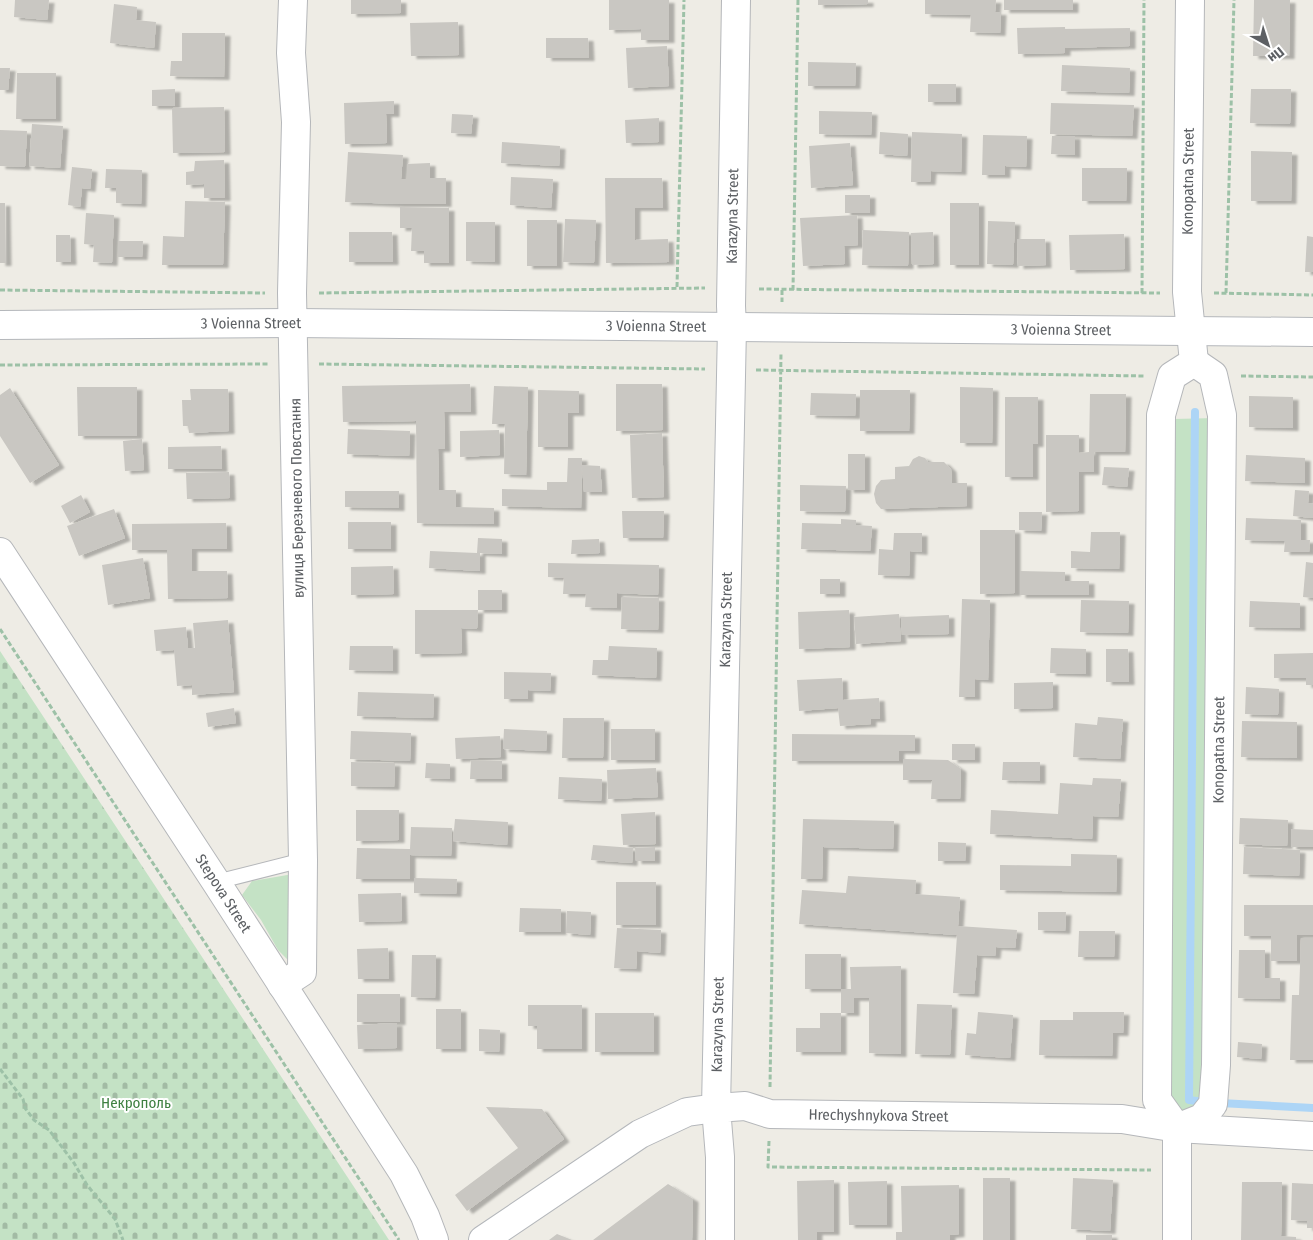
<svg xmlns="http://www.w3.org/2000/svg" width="1313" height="1240" font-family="'Fira Sans Condensed',sans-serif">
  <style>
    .grass { fill: #c4e2c5 }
    .cemetery { fill: url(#cemetery-stones) }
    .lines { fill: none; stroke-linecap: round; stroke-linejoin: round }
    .stream { stroke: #add5f6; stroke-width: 8 }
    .building { fill: #c9c7c2; filter: url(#shadow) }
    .lane-casing { stroke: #b5b7ba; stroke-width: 16 }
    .street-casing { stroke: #b5b7ba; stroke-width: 30 }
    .secondary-casing { stroke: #b4b7bb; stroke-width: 30 }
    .path { stroke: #9dc1a7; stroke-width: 3; stroke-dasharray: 5 2.5; stroke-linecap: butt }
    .lane { stroke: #fff; stroke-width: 14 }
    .street { stroke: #fff; stroke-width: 28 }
    .secondary { stroke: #fff; stroke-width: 28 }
    .labels { text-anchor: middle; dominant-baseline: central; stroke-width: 4; stroke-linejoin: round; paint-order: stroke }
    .street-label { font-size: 15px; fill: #5d6064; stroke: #fff }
    .park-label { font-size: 15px; fill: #3f8142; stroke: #fff }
  </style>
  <defs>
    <pattern id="cemetery-stones" width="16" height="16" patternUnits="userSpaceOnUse" patternTransform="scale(1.25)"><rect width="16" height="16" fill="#c4e2c5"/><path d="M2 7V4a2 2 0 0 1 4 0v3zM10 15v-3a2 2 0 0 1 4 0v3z" fill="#a2bba4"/></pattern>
    <filter id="shadow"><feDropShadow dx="5.5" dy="3" stdDeviation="1" flood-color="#0004"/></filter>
  </defs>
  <rect width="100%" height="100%" fill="#eeece5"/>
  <path class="grass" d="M1216,418L1202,1111L1183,1122L1167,1103L1173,419Z
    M293,874L289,961L278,950L261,920L242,895L252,881Z"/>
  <path class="cemetery" d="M0,651L389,1240H0Z"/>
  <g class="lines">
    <path class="stream" d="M1195,412L1189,1100L1204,1102
      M1220,1103L1313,1108"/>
  </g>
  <path class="building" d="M15,0H49L47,20L14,17Z
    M351,0H401V13L351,14Z
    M609,0H669V40H641V29L609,30Z
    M818,0H868V4L818,5Z
    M925,0H996L995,12H1001L1000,33L970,32L971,15L925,14Z
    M1004,0H1073V10H1004Z
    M1254,0H1290L1289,56H1253Z
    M114,4L137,7L136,20L156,22L154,48L110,43Z
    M458,22L459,55L411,56L410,23Z
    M1065,27V29L1130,28V46L1065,48V53L1018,54L1017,28Z
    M182,33H225L224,77L170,76L171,61H182Z
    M546,38H588L589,58H546Z
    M667,46L669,86L628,88L626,48Z
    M808,62L856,63L855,86H808Z
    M1062,65L1130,68L1129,93L1061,91Z
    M0,68H10L8,90H0Z
    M17,73H56V119H16Z
    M928,84H956V102H928Z
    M175,89V106H152V90Z
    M1251,89H1291L1290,124L1250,123Z
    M394,101V114H386L387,143L345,144L344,103Z
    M1051,103L1134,105L1132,136L1050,134Z
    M224,107L225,152L173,153L172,108Z
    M819,111L872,112L871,135L819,134Z
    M452,114L473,115L471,134L451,133Z
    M659,118V142L626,143L625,120Z
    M32,124L63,126L60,168L29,166Z
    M0,130L27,131L25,167L0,166Z
    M880,132L908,134L907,156L879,154Z
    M912,132L962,134L961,172L931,171L930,182H911Z
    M983,135L1027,136L1026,167L1005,166V175H982Z
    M1052,136H1075V155L1051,154Z
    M502,142L560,146L559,166L501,163Z
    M850,143L853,185L811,188L809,146Z
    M1251,151L1292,152L1291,201H1251Z
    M348,152L403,155L401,179H407V164L430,163V178H446V204H400L345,202Z
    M224,160L225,198H204V184L186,185V172L194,171L195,161Z
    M72,167L92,169L90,189L82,188L80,207L68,205Z
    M1082,168H1127L1126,201H1082Z
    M106,169L142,170L141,204L116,203V188H105Z
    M511,177L553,179L551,208L510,205Z
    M605,178H662L663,208H635V240L668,239L669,262L606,263Z
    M845,195H870V213H845Z
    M185,201L225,202L223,265H162L163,236L184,237Z
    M0,203H5L6,263H0Z
    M950,203H979V265H950Z
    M400,207L449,208V263H424V251H411L412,228H400Z
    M86,213L114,215L112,263L93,262L94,245L84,244Z
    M857,215L858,245L844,246L845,264L803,266L800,218Z
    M565,219L596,220L594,263L563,262Z
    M527,220H557V266H527Z
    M988,221L1015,222L1013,265L987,264Z
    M466,222H495V262L466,261Z
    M863,230L909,232L908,266L862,265Z
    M349,232H392L393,262H349Z
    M933,232L934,264L912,265L911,233Z
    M1124,234L1125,269L1070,270L1069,235Z
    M56,235H70L71,262H56Z
    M1307,236L1313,237V272H1305Z
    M1017,239H1045L1046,265L1018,266Z
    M118,241H143L142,257H118Z
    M470,384L471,412H444L445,449H438L439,490H456V507L494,508V524L417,523L416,421L343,422L342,386Z
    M616,384H662L663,430L616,431Z
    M494,386L528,387L526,475L504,474L505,424H492Z
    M77,387H137V436H78Z
    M960,387L993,388L992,443H960Z
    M10,388L59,465L30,483L0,436V395Z
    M190,389H228L229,431L189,433L188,426H183L182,400H191Z
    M538,390L579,391V413H568V447H538Z
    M860,390H910L909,431H860Z
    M811,393L856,394L855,416L810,415Z
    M1090,394H1126L1125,452H1094V472H1079V511L1046,512V435H1079V453L1089,452Z
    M1249,396L1293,397V428L1249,427Z
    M1005,397H1038V444H1033V477H1005Z
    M348,429L410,431L409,456L347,454Z
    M499,430L500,455L460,457V431Z
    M662,433L664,497L632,498L630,435Z
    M142,439L144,470L125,471L123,441Z
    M221,446L222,469H168V447Z
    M848,454H865V490H848Z
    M1246,455L1305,458V483L1245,481Z
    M919,456L925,458L928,462H944L951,469L952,483H967V506L881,509L876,503L874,494L876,486L881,480L895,479V467L909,466L913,459Z
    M568,458H582L581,508L502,506V489L547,490V482H567Z
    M582,465L600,466L602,492H584Z
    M1104,467L1129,468L1127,487L1102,485Z
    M229,472L230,498L187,499L186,473Z
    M800,485L846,486L845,512L800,511Z
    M1295,490L1309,491L1308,503L1313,504V518L1293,516Z
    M345,491H399V508L345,507Z
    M81,495L90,512L70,523L61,506Z
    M114,509L125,538L79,556L67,526Z
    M622,511H664L663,538H623Z
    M1019,512H1042L1041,531L1019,530Z
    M1246,518L1301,520V540H1310L1309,552H1284L1285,541L1245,540Z
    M841,519L856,520V525L872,526L870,551L801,549L802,523L841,524Z
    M348,522H391V549H348Z
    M226,523L227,549H192V571H227L228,598L168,599L167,550H132V524Z
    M980,530H1015V593L980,594Z
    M1091,532H1120L1119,569L1071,568V551L1090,552Z
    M894,533H922V552L910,551L909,576L878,575L879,549L893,550Z
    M478,538L502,539V554L480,553V571L429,568L430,551L477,553Z
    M599,539L600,553L571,554L572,540Z
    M143,558L150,598L108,605L102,565Z
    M1306,562L1313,563V598L1303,597Z
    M548,563L659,565L658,595L617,593V608L585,607L586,594H563L564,578L548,577Z
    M393,566L394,594L351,595V567Z
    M1020,571L1065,572V581H1089V595H1020Z
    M820,579H840V594H820Z
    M478,590H502V610H478Z
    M622,597L659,598L658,630L621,629Z
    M962,599L990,600L988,680L975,679V697H959Z
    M1081,600L1129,601L1128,633L1080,632Z
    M1250,601L1300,603V628L1249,627Z
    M415,610H478L477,629L461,628L462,653L415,654Z
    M849,610L850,647L799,649L798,612Z
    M899,614L901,641L856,644L854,617Z
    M949,615V634L902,635L901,617Z
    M228,620L234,692L192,695V685L177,686L174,650L156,651L154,630L186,627L188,648H195L193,623Z
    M350,646H393V671L349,670Z
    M609,646L657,648L656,678L592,675L593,660H608Z
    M1051,648L1086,649V674L1050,673Z
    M1106,649H1128L1129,682H1106Z
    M1313,653V685H1306V678H1274V654Z
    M504,672L551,673L550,691L528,690V699H504Z
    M842,678L843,700L879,698L880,719H871V724L840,726L838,708L799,711L797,680Z
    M1053,682V708L1014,709V683Z
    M1246,687L1279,689L1278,715L1245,714Z
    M358,692L434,694L433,718L357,716Z
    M234,708L236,723L208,727L206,713Z
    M1098,717L1123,719L1120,759L1073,757L1075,723L1097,725Z
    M563,718H604L603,758H562Z
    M1242,721L1297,722V758L1241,757Z
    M504,729L547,731L546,751L503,749Z
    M611,729H655V760H611Z
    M351,731L411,733L410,761L350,759Z
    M792,734L915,735V751H899V761H792Z
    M500,736L501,757L456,759L455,738Z
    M952,744H975V760H952Z
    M903,759L948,760L961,769L960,799H931L932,780H903Z
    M471,760L502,761V779H470Z
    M351,762L395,763L394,787L351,786Z
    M1003,762H1040V781L1002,780Z
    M426,763L450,764V779L425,778Z
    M656,768L658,797L608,799L607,770Z
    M559,777L602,779L601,801L558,799Z
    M1093,778L1121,779L1118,817L1093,816L1092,839L990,834L991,810L1058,814L1060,783L1092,785Z
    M356,810H399V840L356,841Z
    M655,812L656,844L623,845L621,814Z
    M1240,818L1288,820L1287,846L1239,844Z
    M455,819L508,822L507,845L453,841Z
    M803,819L894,821L893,849L823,847L822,879H801Z
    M411,827L452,828L451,856L410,855V879H356L357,848L410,849Z
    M1291,829L1313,830V847H1291Z
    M938,842L966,843L965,861H938Z
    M593,845L633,848L632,863L591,860Z
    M655,847V861H636L635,848Z
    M1244,847L1300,850L1299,876L1243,874Z
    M1071,854L1117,855L1116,892L1000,890V865L1071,866Z
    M848,876L916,880L915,894L960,897L958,926L1017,930L1015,948L996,947L995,956L977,955L974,994L953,993L957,935L799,924L802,890L846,893Z
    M414,878L457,879L456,894L414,893Z
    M616,882H656V925H616Z
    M401,893L402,921L359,922L358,894Z
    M1244,905H1313V935H1297V961H1271V936H1244Z
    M520,908L561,909V932H519Z
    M567,911L591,912L590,935L566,933Z
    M1038,912H1066L1065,931L1038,930Z
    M617,928L661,930L660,953L637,951L636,969L614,968Z
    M1079,931H1115L1114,957H1078Z
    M1301,938H1313V1060H1290L1292,995H1299Z
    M388,948L389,979H358L357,949Z
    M1239,950H1265V978H1280V999L1238,998Z
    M805,954H841V989H805Z
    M412,955H436L435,998L411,997Z
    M901,966V1054L869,1053V998H854V1013H841V989H851L850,967Z
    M357,994H400V1022H357Z
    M917,1004L952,1005L950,1055L915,1054Z
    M528,1005H582V1049H537V1026H528Z
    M436,1009H461V1049H436Z
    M978,1012L1013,1015L1010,1058L965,1055L967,1033L976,1034Z
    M1073,1012H1124L1123,1033H1113L1112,1056L1039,1055L1040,1020H1073Z
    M595,1013H654V1052H595Z
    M820,1013H841V1052H796V1028H820Z
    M397,1023V1048L358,1049L357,1025Z
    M479,1029L500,1030L499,1052L479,1051Z
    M1238,1042L1262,1044L1261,1059L1237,1057Z
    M486,1107L542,1109L564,1139L467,1211L455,1195L518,1148Z
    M983,1178H1010V1240H983Z
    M1073,1178L1113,1180L1110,1231L1071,1229Z
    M834,1180V1232H817V1240H798L797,1181Z
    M887,1181V1225H849L848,1182Z
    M1242,1182H1282L1281,1236L1296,1237V1240H1241Z
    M1292,1183L1313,1184V1228H1307V1221L1291,1220Z
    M668,1184L693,1199L692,1240H593Z
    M959,1185V1234L950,1235V1240H896V1232H902L901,1186Z
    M557,1234L572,1240H549Z
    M1086,1235H1112V1240H1086Z"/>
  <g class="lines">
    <defs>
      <path id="lane" d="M216,882L303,860"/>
      <g id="street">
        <path id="s1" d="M732,327L731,306L736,0"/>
        <path id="s2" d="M0,552L216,882L404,1174L425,1216L434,1240"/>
        <path d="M282,985L302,972L303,860L292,293L296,122L291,53L293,0"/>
        <path id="s3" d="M1177,1128L1202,1118L1213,1104L1216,1065L1222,415L1213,375L1194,362"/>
        <path id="s4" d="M720,1240V1157L716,1108L745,1106L770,1114L1122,1119L1177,1128L1313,1136"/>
        <path id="s5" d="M1177,1240V1128L1157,1100L1161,415L1172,376L1194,362L1187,292L1190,0"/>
      </g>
      <g id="secondary">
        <path id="s6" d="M0,325L293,323L1313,332"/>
        <path id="s7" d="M483,1240L640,1134L687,1112L716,1108L732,327"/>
      </g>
    </defs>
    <use href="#lane" class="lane-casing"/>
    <use href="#street" class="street-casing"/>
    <use href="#secondary" class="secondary-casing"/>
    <path class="path" d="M677,287L684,0
      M759,289L1160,293
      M0,290L265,293
      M782,290V302
      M793,290L798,0
      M319,293L705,288
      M1142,293L1144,0
      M1214,293L1313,295
      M1226,293L1234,0
      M319,364L705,369
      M0,365L268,364
      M756,370L1145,376
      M1241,376L1313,377
      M0,629L399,1240
      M0,1069L23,1099L25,1108L34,1120L49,1130L74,1163L87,1185L115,1219L123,1240
      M770,1087L781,353
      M769,1141L768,1167L1151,1170"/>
    <use href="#lane" class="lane"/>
    <use href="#street" class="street"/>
    <use href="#secondary" class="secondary"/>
  </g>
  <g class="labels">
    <g class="street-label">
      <text stroke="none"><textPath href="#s5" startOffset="1079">Konopatna Street</textPath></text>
      <text stroke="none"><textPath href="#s1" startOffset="111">Karazyna Street</textPath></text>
      <text stroke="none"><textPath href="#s6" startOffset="251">3 Voienna Street</textPath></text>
      <text stroke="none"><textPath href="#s6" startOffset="656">3 Voienna Street</textPath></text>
      <text stroke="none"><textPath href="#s6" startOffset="1061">3 Voienna Street</textPath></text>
      <text transform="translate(297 498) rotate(-91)">вулиця Березневого Повстання</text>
      <text stroke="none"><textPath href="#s7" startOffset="759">Karazyna Street</textPath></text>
      <text stroke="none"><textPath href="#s3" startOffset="399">Konopatna Street</textPath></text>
      <text stroke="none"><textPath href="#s2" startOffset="408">Stepova Street</textPath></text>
      <text stroke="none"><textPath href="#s7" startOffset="354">Karazyna Street</textPath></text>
      <text stroke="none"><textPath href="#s4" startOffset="296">Hrechyshnykova Street</textPath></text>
    </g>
    <g class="park-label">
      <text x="136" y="1103">Некрополь</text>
    </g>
  </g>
  <g transform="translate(1268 45) rotate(141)" stroke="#ffffff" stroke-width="4" paint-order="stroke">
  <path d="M0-4L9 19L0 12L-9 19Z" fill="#5d6064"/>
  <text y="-8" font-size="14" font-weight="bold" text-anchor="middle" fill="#5d6064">Пн</text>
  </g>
</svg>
